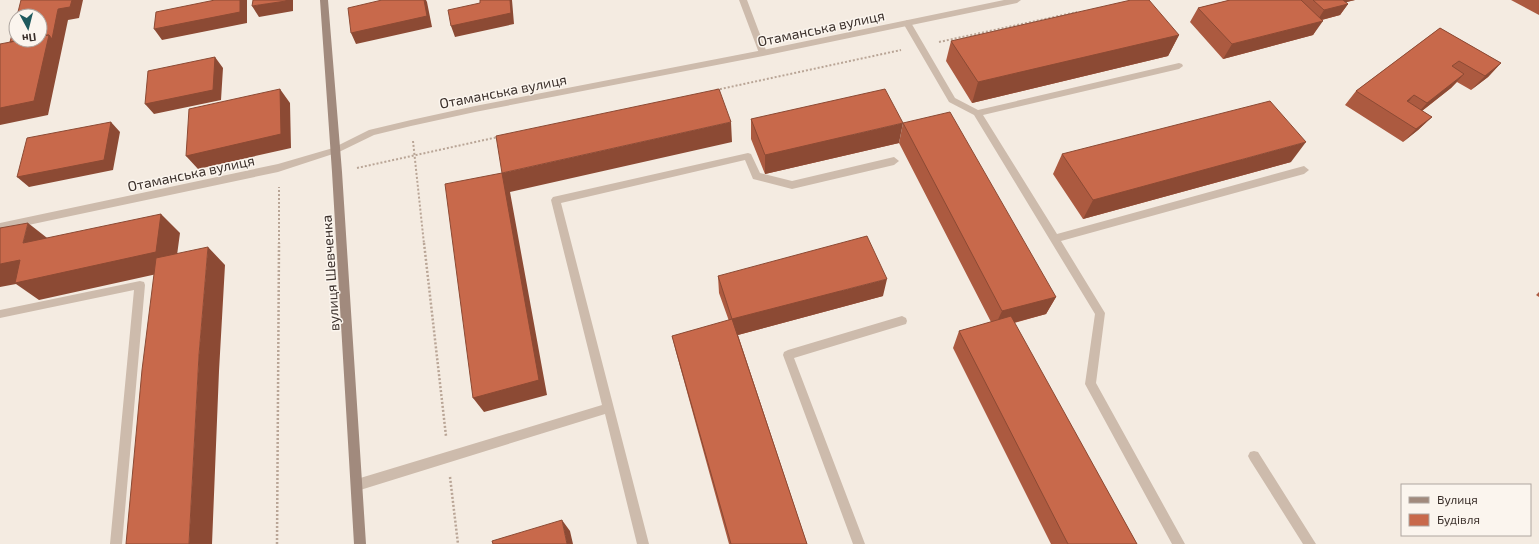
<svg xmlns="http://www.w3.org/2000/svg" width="1539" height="544" font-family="'Exo 2',sans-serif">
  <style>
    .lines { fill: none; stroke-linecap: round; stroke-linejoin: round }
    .path-far1 { stroke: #b9a596; stroke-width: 2; stroke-dasharray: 2 2; stroke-linecap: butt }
    .path { stroke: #b9a596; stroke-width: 2.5; stroke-dasharray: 2 2; stroke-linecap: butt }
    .lane { fill: #cdbbac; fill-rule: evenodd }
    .street { fill: #cdbbac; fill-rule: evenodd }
    .secondary { fill: #a18a7d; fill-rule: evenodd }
    .wall { fill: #ac5a40 }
    .shaded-wall { fill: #8c4a34 }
    .building { fill: #c8694b; stroke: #8c4a34 }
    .labels { text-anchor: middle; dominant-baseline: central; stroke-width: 3; stroke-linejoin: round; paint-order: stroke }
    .street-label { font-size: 14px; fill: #3b302b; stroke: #fbf5ee }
  </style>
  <rect width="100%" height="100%" fill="#f4ebe1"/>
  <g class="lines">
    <path class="path-far1" d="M939,42L1077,12
      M716,90L901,50
      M413,141L424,244
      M357,168L498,137
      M279,244V187"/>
    <path class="path" d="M424,243L446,436
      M450,477L458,544
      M277,544L279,243"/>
    <path class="lane" d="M739,0H747L767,53L766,55H760L759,53Z
      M907,20L910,21L955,98L978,110L1179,63L1182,64L1183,66L1179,69L983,115L1057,234L1304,166L1309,170L1304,174L1061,241L1105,313L1096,383L1185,544H1172L1085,384L1095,314L974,115L949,102L903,23Z
      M748,153L751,154L760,173L792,181L894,157L899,161L894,165L792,189L753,179L745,160L561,203L649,544H637L605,414L357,491L353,489L351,485L353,481L357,479L602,405L551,200L553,197Z
      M140,281L144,282L145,285L122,544H110L134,290L0,318V310Z
      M902,316L906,318L907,321L906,324L794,358L865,544H853L783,355L784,352L788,350Z
      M1254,451L1258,452L1316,544H1303L1250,460L1248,456L1250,452Z"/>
    <path class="street" d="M1004,0H1021L1017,3L763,56L475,112L411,126L374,135L339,152L278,172L0,231V223L278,164L333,148L369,130L411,120L475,106L763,50Z"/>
    <path class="secondary" d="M320,0H328L342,172L366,544H354L332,172Z"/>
  </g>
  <path class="wall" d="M1230,0H1355L1346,2L1348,4L1340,15L1322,20L1313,35L1223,59L1190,22L1198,8Z
    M1511,0H1539V15Z
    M1440,28L1501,63L1488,77L1471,90L1457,82L1451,88L1422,111L1432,117L1418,130L1403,142L1345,105L1356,91Z
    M1179,35L1168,56L972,103L946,61L951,41Z
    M751,119L899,143L765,174L751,139Z
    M903,123L1056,297L1046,314L1014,323L1137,544H1051L953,348L959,331L991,322L899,143Z
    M1062,154L1291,162L1083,219L1053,174Z
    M718,276L883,296L738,335L807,544H729L676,352L672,336L729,321L719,293Z
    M1539,292V297L1536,295Z"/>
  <path class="shaded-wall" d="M72,0H83L79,18L68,20L48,115L0,125V108L49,35L58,9Z
    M240,0H247V23L162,40L154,29Z
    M286,0H293V11L259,17L252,6Z
    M424,0H426L427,2L432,27L356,44L351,33Z
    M510,0H512L514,24L455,37L451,26Z
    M1335,0H1355L1331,6Z
    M1348,4L1340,15L1317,21L1324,10Z
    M1323,21L1313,35L1223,59L1232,44Z
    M1179,35L1168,56L972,103L978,82Z
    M215,57L223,68L221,100L154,114L145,104Z
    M1501,63L1488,77L1471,90L1485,76Z
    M1464,74L1451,88L1414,117L1427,103Z
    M280,89L290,103L291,148L198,169L186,156Z
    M1414,95L1402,110L1407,101Z
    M1432,117L1418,130L1403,142L1416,129Z
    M111,122L120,132L113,170L29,187L17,177Z
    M731,122L732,142L510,192L502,173Z
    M903,123L899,143L765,174V155Z
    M1306,142L1291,162L1083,219L1093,200Z
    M502,173L510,192L547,395L484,412L473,398Z
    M161,214L180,233L175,270L39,300L16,284L0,287V264Z
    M28,223L51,241L23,243Z
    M208,247L225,265L219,371L212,544H189L199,355Z
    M887,279L883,296L734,336L732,319Z
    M1056,297L1046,314L994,328L1002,311Z
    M562,520L570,531L573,544H567Z"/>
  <path class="building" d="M21,0H72L70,7L58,9L52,39L49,35L40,36V16H17Z
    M215,0H240V12L154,29L156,12Z
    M253,0H286V1L252,6Z
    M382,0H424L427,16L351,33L348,8Z
    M480,0H510L511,13L451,26L448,10L480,3Z
    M1131,0H1149L1179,35L978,82L951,41Z
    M1230,0H1301L1323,21L1232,44L1198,8Z
    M1313,0H1343L1348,4L1324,10Z
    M16,20V40H21L10,42Z
    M1440,28L1501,63L1485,76L1459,61L1452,66L1464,74L1427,103L1414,95L1407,101L1432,117L1416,129L1356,91Z
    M49,35L34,101L0,108V44L21,40H40V36Z
    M215,57L213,90L145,104L148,71Z
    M280,89L281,134L186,156L189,109Z
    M719,89L731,122L502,173L496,136Z
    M885,89L903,123L765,155L751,119Z
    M1270,101L1306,142L1093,200L1062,154Z
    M950,112L1056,297L1002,311L903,123Z
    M111,122L104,160L17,177L27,138Z
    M502,173L539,380L473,398L445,184Z
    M161,214L156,252L15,283L20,260L0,264V228L28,223L23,243Z
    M867,236L887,279L732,319L718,276Z
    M208,247L199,355L189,544H126L142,370L156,258Z
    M1011,316L1137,544H1068L959,331Z
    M732,319L807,544H731L672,336Z
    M562,520L567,544H493L492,541Z"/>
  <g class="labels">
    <g class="street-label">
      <text transform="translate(821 28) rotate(-12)">Отаманська вулиця</text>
      <text transform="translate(503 91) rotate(-11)">Отаманська вулиця</text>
      <text transform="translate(191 173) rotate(-12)">Отаманська вулиця</text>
      <text transform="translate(330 273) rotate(-94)">вулиця Шевченка</text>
    </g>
  </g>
  <rect x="1401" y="484" width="130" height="52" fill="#fbf5ee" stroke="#aea6a0"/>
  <rect x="1409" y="497" width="20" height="6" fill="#a18a7d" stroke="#aea6a0"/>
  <text x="1437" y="504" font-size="12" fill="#3b302b">Вулиця</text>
  <rect x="1409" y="514" width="20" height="12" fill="#c8694b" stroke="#aea6a0"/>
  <text x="1437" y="524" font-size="12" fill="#3b302b">Будівля</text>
  <g transform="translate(28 28) rotate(173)"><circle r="19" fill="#fbf5ee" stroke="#aea6a0"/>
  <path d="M0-3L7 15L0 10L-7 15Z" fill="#1f5a5e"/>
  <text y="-6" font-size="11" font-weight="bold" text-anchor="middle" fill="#3b302b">Пн</text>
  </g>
</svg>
